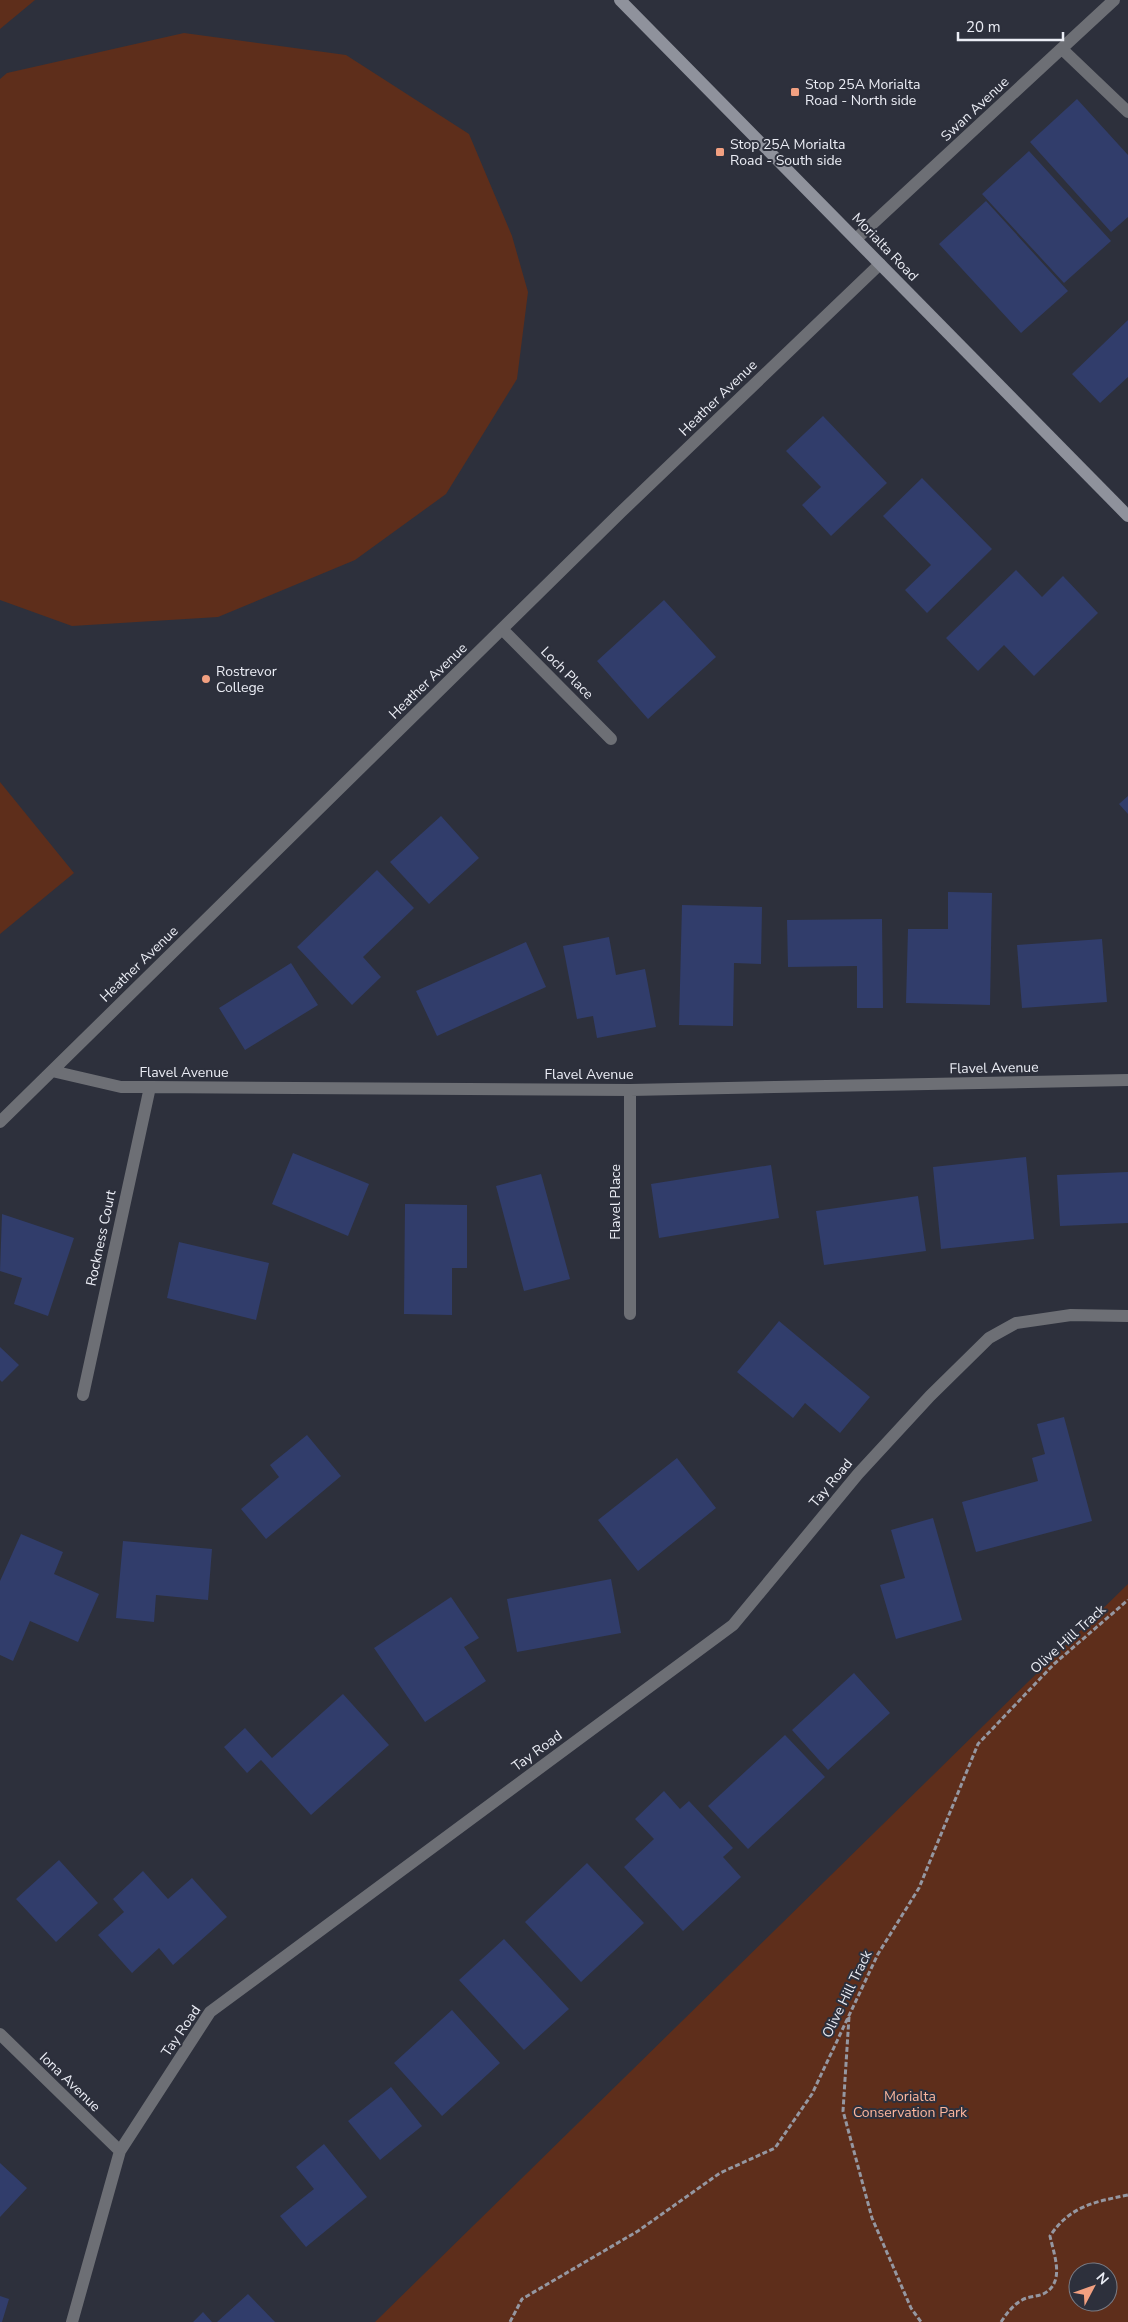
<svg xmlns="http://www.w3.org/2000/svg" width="1128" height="2322" font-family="'Nunito Sans',sans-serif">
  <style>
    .green { fill: #5e2e1b; fill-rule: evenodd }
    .building { fill: #313d6b }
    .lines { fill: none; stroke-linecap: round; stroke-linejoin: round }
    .path { stroke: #9597a1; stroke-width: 3; stroke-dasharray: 5 2.5; stroke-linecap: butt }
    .street { stroke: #6d6f75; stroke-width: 12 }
    .secondary { stroke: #8f929c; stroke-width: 12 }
    .poi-dot { fill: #f2a081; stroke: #2d303c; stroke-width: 2 }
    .labels { text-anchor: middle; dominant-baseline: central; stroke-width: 4; stroke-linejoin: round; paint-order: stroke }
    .poi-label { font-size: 14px; fill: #ebedf5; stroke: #2d303c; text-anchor: start }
    .street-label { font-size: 14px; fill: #ebedf5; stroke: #2d303c }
    .park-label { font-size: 14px; fill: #fcb69d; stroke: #2d303c }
  </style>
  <rect width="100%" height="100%" fill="#2d303c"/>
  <path class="green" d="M0,0H35L0,29Z
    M184,33L346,55L469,134L512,236L528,292L517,379L446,494L355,560L218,617L72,626L0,600V79L7,73Z
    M0,782L74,873L0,934Z
    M1128,1584V2322H375ZM1078,2272H1108V2302H1078Z"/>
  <path class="building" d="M1077,99L1128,155V217L1111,232L1030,142Z
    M1029,151L1111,241L1064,283L982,194Z
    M986,201L1068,291L1021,333L939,244Z
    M1128,320V377L1100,403L1072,374Z
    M823,416L887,483L831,536L802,505L821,487L786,451Z
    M922,478L992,549L927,613L905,590L931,565L883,516Z
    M1016,570L1042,597L1063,576L1098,613L1034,676L1004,645L978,671L946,638Z
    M664,600L716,657L648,719L597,661Z
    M1128,796V814L1119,804Z
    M441,816L479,858L429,904L390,862Z
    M377,870L414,908L363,957L381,977L352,1005L297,947Z
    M948,892L992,893L990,1005L906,1003L908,929H948Z
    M682,905L762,907L761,964L734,963L733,1026L679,1025Z
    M882,919L883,1008H857V966L788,967L787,920Z
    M609,937L616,975L645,969L656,1027L597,1038L593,1016L577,1019L563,946Z
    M1102,939L1107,1002L1022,1008L1017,945Z
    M526,942L546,987L437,1036L416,991Z
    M291,963L318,1005L245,1050L219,1008Z
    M293,1153L369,1184L348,1236L272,1204Z
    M1026,1157L1034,1239L941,1249L933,1167Z
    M771,1165L779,1218L659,1238L651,1184Z
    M1128,1172V1223L1060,1226L1057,1175Z
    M541,1174L570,1279L524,1291L496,1186Z
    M918,1196L926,1251L824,1265L816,1211Z
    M405,1204L467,1205V1268H452V1315L404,1314Z
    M2,1214L74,1238L48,1316L14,1304L22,1278L0,1271Z
    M179,1242L269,1263L256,1320L167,1298Z
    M779,1321L870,1397L840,1433L805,1403L793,1418L737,1372Z
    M0,1347L19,1365L2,1382L0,1380Z
    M1064,1417L1092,1521L976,1552L962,1502L1038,1481L1032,1458L1045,1454L1037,1424Z
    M307,1435L341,1476L266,1539L241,1509L279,1477L270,1465Z
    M677,1458L716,1508L638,1571L598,1520Z
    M933,1518L962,1620L896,1639L880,1585L905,1578L891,1530Z
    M21,1534L63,1552L54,1574L99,1594L78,1642L30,1621L13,1661L0,1655V1581Z
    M123,1541L212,1549L208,1600L156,1595L154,1622L116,1618Z
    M611,1579L621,1633L517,1652L507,1599Z
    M451,1597L479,1638L464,1647L486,1681L425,1722L374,1648Z
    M854,1673L890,1713L828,1770L792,1730Z
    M343,1694L389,1745L311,1815L261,1760L247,1773L224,1747L245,1728L272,1758Z
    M785,1735L825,1777L748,1849L708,1806Z
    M664,1791L680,1809L689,1801L733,1848L723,1857L741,1877L683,1931L624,1867L654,1839L635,1819Z
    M59,1860L98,1903L56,1942L16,1899Z
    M587,1863L644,1923L581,1982L525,1922Z
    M143,1871L168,1899L192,1878L227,1917L173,1965L159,1948L132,1973L98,1935L124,1912L113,1899Z
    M504,1939L569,2009L524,2050L459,1980Z
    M452,2010L500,2063L442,2116L394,2063Z
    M391,2087L422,2126L380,2160L348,2121Z
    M324,2144L367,2197L306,2247L280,2216L314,2189L296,2167Z
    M0,2163L27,2188L0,2217Z
    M248,2294L275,2322H217Z
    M0,2296L9,2299L2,2322H0Z
    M203,2312L212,2322H193Z"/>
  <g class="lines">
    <path class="path" d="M849,2017L843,2111L872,2218L911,2308L921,2322
      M510,2322L522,2299L638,2231L720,2173L775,2148L812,2094L878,1954L919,1888L978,1744L1054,1664L1128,1600
      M1001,2322C1007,2313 1013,2305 1022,2300C1029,2296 1038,2297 1045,2293C1065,2281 1054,2255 1050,2236C1070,2206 1094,2202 1128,2195"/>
    <path class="street" d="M1062,49L1128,112
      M856,239L1114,0
      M502,629L611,739
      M52,1071L121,1087H150L630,1090L1128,1080
      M630,1090V1314
      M0,1122L621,512L880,264
      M83,1395L150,1087
      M0,2034L120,2151
      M72,2322L120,2151L210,2012L733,1625L858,1474L930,1396L989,1338L1016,1323L1071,1315L1128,1316"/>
    <path class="secondary" d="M620,0L1128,516"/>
  </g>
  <g class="poi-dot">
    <rect x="790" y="87" width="10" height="10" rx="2.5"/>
    <rect x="715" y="147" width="10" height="10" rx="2.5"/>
    <circle cx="206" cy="679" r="5"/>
  </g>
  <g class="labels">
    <g class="poi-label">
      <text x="805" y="84">Stop 25A Morialta<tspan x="805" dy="16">Road - North side</tspan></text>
      <text x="730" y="144">Stop 25A Morialta<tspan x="730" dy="16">Road - South side</tspan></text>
      <text x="216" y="671">Rostrevor<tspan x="216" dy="16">College</tspan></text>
    </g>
    <g class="street-label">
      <text transform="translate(975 109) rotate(-43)">Swan Avenue</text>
      <text transform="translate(885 247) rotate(46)">Morialta Road</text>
      <text transform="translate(718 398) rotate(-44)">Heather Avenue</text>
      <text transform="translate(567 673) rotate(45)">Loch Place</text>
      <text transform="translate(428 681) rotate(-44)">Heather Avenue</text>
      <text transform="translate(139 964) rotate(-44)">Heather Avenue</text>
      <text transform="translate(994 1068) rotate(-1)">Flavel Avenue</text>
      <text x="184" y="1072">Flavel Avenue</text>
      <text x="589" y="1074">Flavel Avenue</text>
      <text transform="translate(615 1202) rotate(-90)">Flavel Place</text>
      <text transform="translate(101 1238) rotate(-78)">Rockness Court</text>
      <text transform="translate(831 1483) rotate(-50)">Tay Road</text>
      <text transform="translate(1068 1639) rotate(-42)">Olive Hill Track</text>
      <text transform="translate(537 1751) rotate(-36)">Tay Road</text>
      <text transform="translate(847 1994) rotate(-64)">Olive Hill Track</text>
      <text transform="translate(181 2031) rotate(-56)">Tay Road</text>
      <text transform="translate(70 2082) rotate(44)">Iona Avenue</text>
    </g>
    <g class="park-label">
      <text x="910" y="2096">Morialta<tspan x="910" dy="16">Conservation Park</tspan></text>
    </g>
  </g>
  <g transform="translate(1093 2287) rotate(49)"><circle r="24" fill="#2d303c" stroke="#797c86"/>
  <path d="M0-4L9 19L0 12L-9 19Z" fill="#f2a081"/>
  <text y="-8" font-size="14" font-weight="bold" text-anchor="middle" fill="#ebedf5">N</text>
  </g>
  <path d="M958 32v8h105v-8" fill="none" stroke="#ebedf5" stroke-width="2.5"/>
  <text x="966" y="32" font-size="15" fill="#ebedf5" stroke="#2d303c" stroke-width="4" paint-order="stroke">20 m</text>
</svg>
